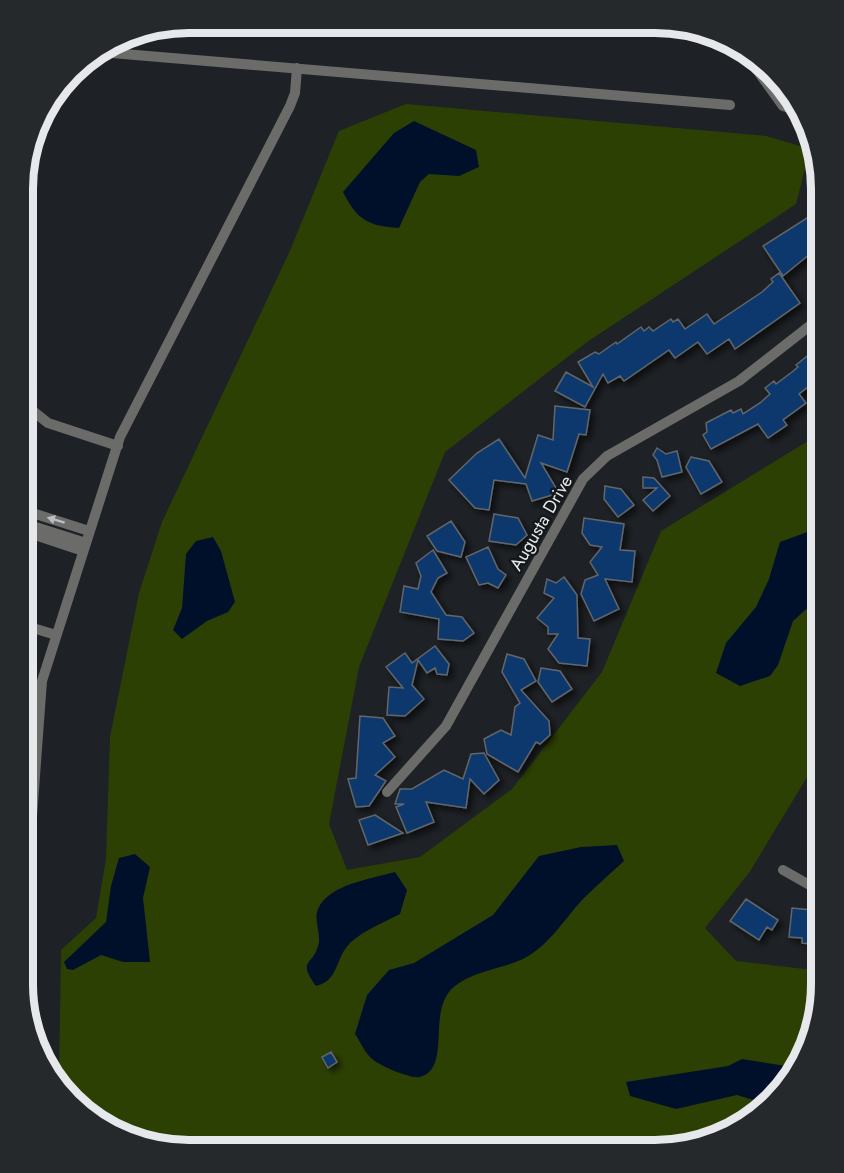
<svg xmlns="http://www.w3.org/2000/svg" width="844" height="1173" font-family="Jost,sans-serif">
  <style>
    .green { fill: #2d4004 }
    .water { fill: #00102b }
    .building { fill: #0a396e; stroke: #62666a; stroke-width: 1.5; filter: url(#shadow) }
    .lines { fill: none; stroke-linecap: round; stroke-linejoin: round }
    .minor { stroke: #6b6c6a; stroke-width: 10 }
    .oneway { fill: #bbbdbe }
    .labels { text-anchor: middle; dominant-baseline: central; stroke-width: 5; stroke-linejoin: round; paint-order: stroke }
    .street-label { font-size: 18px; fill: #e6e8eb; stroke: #15181b }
    .rim { fill: none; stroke: #e6e8eb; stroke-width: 8 }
  </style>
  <defs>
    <filter id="shadow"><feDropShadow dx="4" dy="4" stdDeviation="3" flood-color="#0009"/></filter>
  </defs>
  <rect width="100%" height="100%" fill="#1e2125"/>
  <path class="green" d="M406,104L766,136L810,149L796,204L587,342L445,452L359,667L329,824L347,870L420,857L512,789L602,672L661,531L821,433V754L749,873L705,928L736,961L821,971V996L793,1077L729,1134L656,1150L167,1149L96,1122L59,1080L61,950L96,918L106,859L110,737L139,593L162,522L289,253L339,131Z"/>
  <path class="water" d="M414,121L476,150L479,167L459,176L429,174L420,182L399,228C368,226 357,220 343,192L394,133Z
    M821,527V596L793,621L778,665L770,676L740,686L716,673L726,643L756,607L769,579L780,542Z
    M213,537L221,551L235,602L228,612L207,621L182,639L173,630L182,608L186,554L196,541Z
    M617,845L624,861C611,873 597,885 584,898C564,919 550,945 523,959C502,969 474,971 455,986C425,1009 453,1068 420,1077C410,1079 377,1065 370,1057C364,1051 360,1041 355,1034L367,995L389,970L414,963L493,915L539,856L581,847Z
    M135,854L150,867L143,898L150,962H123L101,955L73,970L67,969L64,962L106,922L111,886L119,858Z
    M395,872L407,890L400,914C383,923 364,930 350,943C335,958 339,981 316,986C297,959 312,967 318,946C322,935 313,920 318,909C329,884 371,879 395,872Z
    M742,1059L786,1066L798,1063L793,1077L763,1103L737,1095L676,1109L630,1096L626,1082L728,1066Z
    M138,1138L275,1149H167Z"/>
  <path class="building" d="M821,209V245L783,276L763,246Z
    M779,273L800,303L735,349L729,339L707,354L698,342L675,358L669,350L624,381L620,376L608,383L603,374L585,407L555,391L566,372L593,387L578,362L595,352L599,354L616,342L617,344L641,327L644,331L649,327L653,331L671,319L673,322L678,319L685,329L707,314L714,324L762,292L773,282L771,279Z
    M821,345V377L799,394L806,403L783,420L787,425L768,438L758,424L711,449L703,435L707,432L706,423L731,410L733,413L741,409L743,414L760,403L770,394L765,388L774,381L776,384L792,372L798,367L796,365Z
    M555,406L590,410L586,435L579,434L567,472L541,463L559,493L532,501L526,484L494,480L489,510L475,508L449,480L477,453L499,439L525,478L538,435L553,440Z
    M657,448L666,454L677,451L682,472L662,477L657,460L653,455Z
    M691,457L709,461L722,482L701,494L686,467Z
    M643,477L654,478L670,496L653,511L643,500L657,488H643Z
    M605,486L621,489L634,505L618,517L604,499Z
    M494,514L518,518L527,535L516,545L489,541Z
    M584,518L624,524L620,550L635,551L632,582L605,579L619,609L594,621L581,594L585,580L598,575L590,562L602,547L590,545L582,533Z
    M451,521L465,542L461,557L437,551L427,536Z
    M488,547L498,569L506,575L498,588L488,583L479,585L466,557Z
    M433,550L447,573L438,578L431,592L446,615L462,617L474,633L463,641L438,639L439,619L400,612L404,586L418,589L421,576L416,563Z
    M564,577L577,595L578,638L590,639L587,666L559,663L548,649L558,634H548V627L537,618L554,598L544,593L547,579L556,583Z
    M435,646L449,664L447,675L437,674L435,668L427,673L418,660L412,685L424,699L405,716L387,715L389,687L403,688L386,667L405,653L412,663Z
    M507,654L524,659L536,681L521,690L549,721L550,735L540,744L536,742L518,772L487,754L484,739L501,730L511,735L515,707L520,703L502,672Z
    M541,668L560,671L572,689L552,702L538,682Z
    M360,716L383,718L395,736L383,743L395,757L375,775L386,781L369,806L356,807L348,779L356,778Z
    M484,753L499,780L484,794L470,779L466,808L426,802L434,822L407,833L396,807L404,804H395L400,789H412L444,770L463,779L471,754Z
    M375,815L403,833L368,845L359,820Z
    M821,830V860L808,852Z
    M746,899L778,920L772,930L767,927L759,940L730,921Z
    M792,908L821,911L820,945L802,943V938L789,937Z
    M331,1052L337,1062L328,1068L322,1057Z"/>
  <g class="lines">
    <path class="minor" d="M100,52L730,105
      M744,52L783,106L801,112
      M24,404L48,423L118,446
      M23,510L89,531
      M23,523L86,543
      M23,531L83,551
      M23,625L56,635
      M23,725L37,729
      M387,792L446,726L583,479L607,456L739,381L821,317
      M23,852L31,830L42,681L120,437L290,106L295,93L297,68
      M783,870L813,887L821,888"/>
  </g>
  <defs><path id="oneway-solid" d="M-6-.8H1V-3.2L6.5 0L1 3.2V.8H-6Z" transform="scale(1.5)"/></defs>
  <use class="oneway" href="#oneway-solid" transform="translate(56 520) rotate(-163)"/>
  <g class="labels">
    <g class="street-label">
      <text transform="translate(541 523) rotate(-60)">Augusta Drive</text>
    </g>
  </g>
  <path d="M0 0H844V1173H0ZM189 33H655A156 156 0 0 1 811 189V984A156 156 0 0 1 655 1140H189A156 156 0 0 1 33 984V189A156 156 0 0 1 189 33Z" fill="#26292c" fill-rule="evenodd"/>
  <path class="rim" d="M189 33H655A156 156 0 0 1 811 189V984A156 156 0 0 1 655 1140H189A156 156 0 0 1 33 984V189A156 156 0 0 1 189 33Z"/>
</svg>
